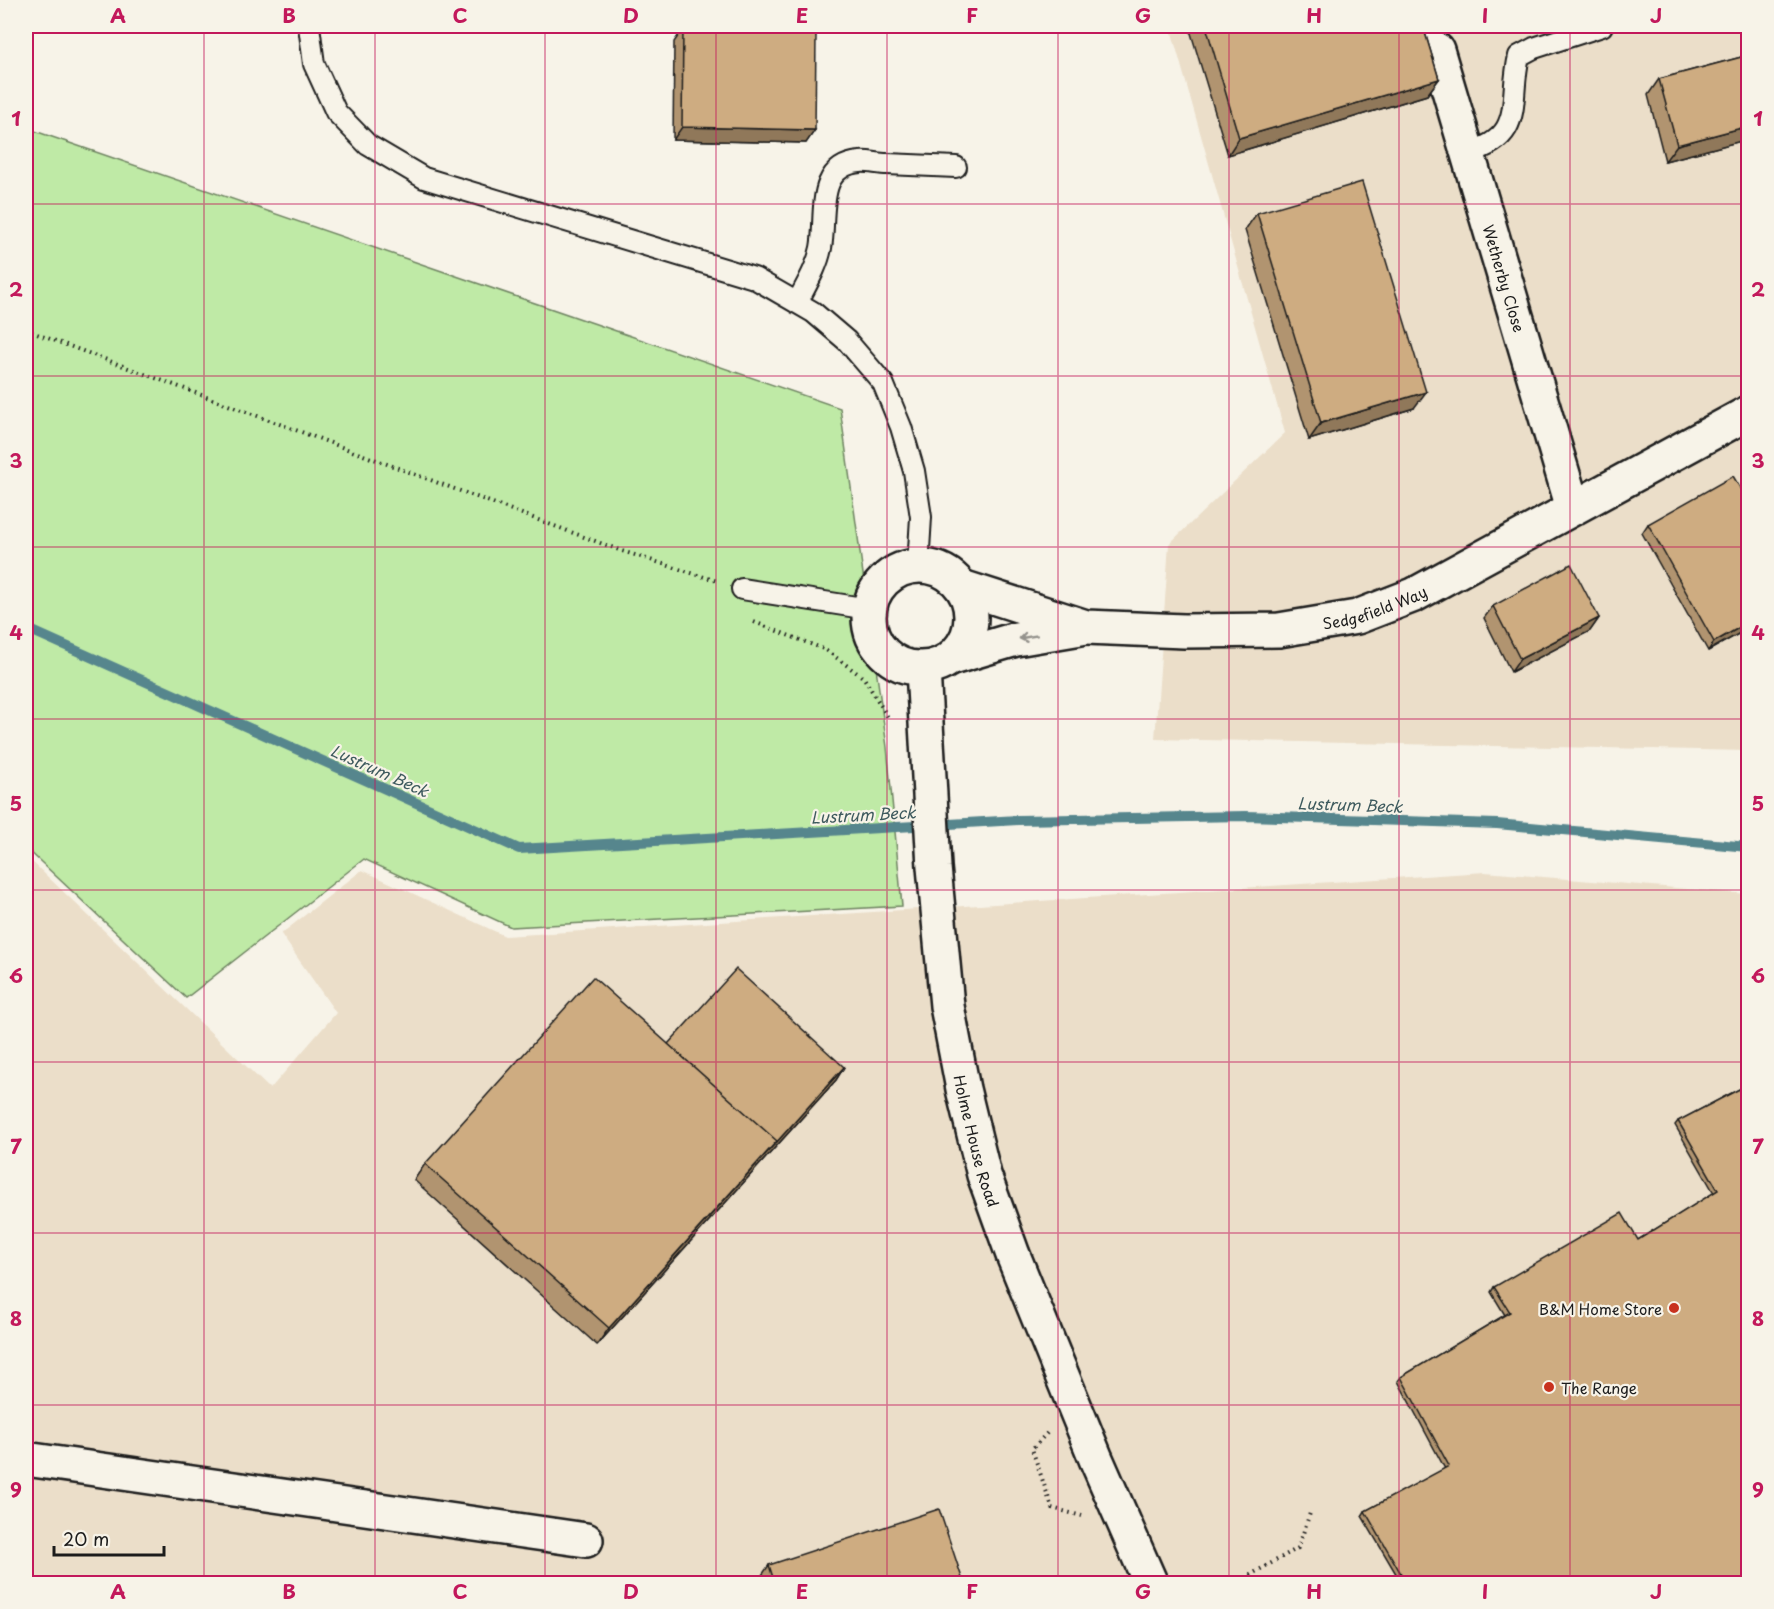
<svg xmlns="http://www.w3.org/2000/svg" width="1774" height="1609" font-family="'Playpen Sans',sans-serif">
  <style>
    .built { fill: #ebdec9 }
    .green { fill: #bfeaa6; stroke: #6e8361; stroke-width: 1.5 }
    .lines { fill: none; stroke-linecap: round; stroke-linejoin: round }
    .stream { stroke: #56868d; stroke-width: 10 }
    .lane-casing { stroke: #1c1c1c; stroke-width: 24 }
    .street-casing { stroke: #1c1c1c; stroke-width: 38 }
    .path { stroke: #1c1c1c; stroke-width: 4; stroke-dasharray: 1.5 4.5; stroke-linecap: butt }
    .lane { stroke: #f7f3e8; stroke-width: 20 }
    .street { stroke: #f7f3e8; stroke-width: 33 }
    .wall { fill: #b1946f; stroke: #1c1c1c; stroke-width: 1.5 }
    .shaded-wall { fill: #90785a; stroke: #1c1c1c; stroke-width: 1.5 }
    .building { fill: #ceac81; stroke: #1c1c1c; stroke-width: 1.5 }
    .oneway { stroke: #94928c }
    .grid { fill: none; stroke: #c2185b; stroke-width: 1.5; stroke-opacity: 0.55 }
    .poi-dot { fill: #c8321e; stroke: #f7f3e8; stroke-width: 2 }
    .labels { text-anchor: middle; dominant-baseline: central; stroke-width: 4.5; stroke-linejoin: round; paint-order: stroke }
    .street-label { font-size: 15px; fill: #1c1c1c; stroke: #f7f3e8 }
    .poi-label { font-size: 15px; fill: #1c1c1c; stroke: #f7f3e8; text-anchor: end }
    .water-label { font-size: 16px; font-style: italic; fill: #3e5a5e; stroke: #f7f3e8 }
    .neatline { fill: none; stroke: #c2185b; stroke-width: 2 }
    .grid-label { font-size: 20px; text-anchor: middle; font-weight: bold; fill: #c2185b }
  </style>
  <rect width="100%" height="100%" fill="#f7f3e8"/>
  <filter id="ink" filterUnits="userSpaceOnUse"><feTurbulence type="fractalNoise" baseFrequency=".0167" numOctaves="2"/><feDisplacementMap in="SourceGraphic" scale="12" xChannelSelector="R" yChannelSelector="G"/><feConvolveMatrix kernelMatrix="1 2 1 2 8 2 1 2 1" color-interpolation-filters="sRGB"/></filter>
  <g filter="url(#ink)">
    <path class="built" d="M1170,26H1748V751L1155,739L1169,544L1285,433Z
      M26,856L270,1089L336,1013L281,934L362,870L505,936L1485,872L1748,894V1583H26Z"/>
    <path class="green" d="M26,128L840,408L887,747L902,906L511,927L364,859L186,998L26,848Z"/>
    <g class="lines">
      <path class="stream" d="M26,628L519,849L1018,820L1246,816L1497,824L1748,847"/>
      <defs>
        <path id="lane" d="M309,26L314,64L336,112L368,145L424,178L754,278L813,312L847,341L883,383L901,427L914,471L921,517L918,566
          M1430,26L1437,50
          M1467,153C1527,137 1508,101 1519,56L1534,48L1602,26
          M797,303C806,285 817,268 821,248C827,217 814,166 860,162C868,161 878,164 887,164C910,165 933,166 956,167
          M742,589L869,609"/>
        <g id="street">
          <path id="s1" d="M1437,50L1573,508"/>
          <circle cx="920" cy="617" r="51"/>
          <path id="s2" d="M962,587L1086,627L1184,631L1279,630L1357,617L1414,595L1748,413"/>
          <path d="M952,658L1016,639L1081,628"/>
          <path id="s3" d="M923,669L934,867L947,1006L963,1089L984,1175L1013,1255L1096,1459L1151,1584"/>
          <path d="M26,1459L586,1540"/>
        </g>
      </defs>
      <use href="#lane" class="lane-casing"/>
      <use href="#street" class="street-casing"/>
      <path class="path" d="M26,330L622,551L717,581
        M754,622L826,650L864,678L889,719
        M1047,1433L1032,1449L1052,1508L1082,1516
        M1234,1584L1298,1548L1310,1513"/>
      <use href="#lane" class="lane"/>
      <use href="#street" class="street"/>
    </g>
    <path class="wall" d="M723,26H770V34L815,130L806,143L673,140L674,42L683,29L722,30Z
      M1193,26H1423L1439,79L1427,95L1228,155L1190,30Z
      M1454,26H1477L1455,32Z
      M1749,55V139L1665,161L1648,95L1659,79Z
      M1257,213L1414,408L1309,440L1245,230Z
      M1749,503V628L1708,651L1642,533L1648,524Z
      M1493,606L1599,618L1590,631L1511,672L1484,618Z
      M844,1067L836,1080L597,1345L414,1180L425,1164Z
      M1749,1084V1584H1402L1362,1516L1365,1511L1445,1469L1398,1381L1401,1377L1505,1315L1491,1292L1494,1287L1638,1240L1714,1193L1675,1125L1678,1121Z
      M769,1565L964,1584H761L760,1578Z"/>
    <path class="shaded-wall" d="M1460,26H1477L1455,32Z
      M1439,79L1427,95L1228,155L1239,138Z
      M1749,126V139L1665,161L1677,145Z
      M682,127L815,130L806,143L673,140Z
      M1426,392L1414,408L1309,440L1321,423Z
      M1599,618L1590,631L1511,672L1520,659Z
      M1749,622V628L1708,651L1714,642Z
      M844,1067L836,1080L597,1345L609,1328Z"/>
    <path class="building" d="M731,26H770V34L816,35L815,130L682,127L683,29L731,30Z
      M1206,26H1423L1439,79L1239,138Z
      M1749,55V126L1677,145L1659,79Z
      M1362,182L1426,392L1321,423L1257,213Z
      M1733,476L1749,503V622L1714,642L1648,524Z
      M1571,564L1599,618L1520,659L1493,606Z
      M736,969L844,1067L774,1145L777,1141L668,1044Z
      M593,977L777,1141L609,1328L425,1164Z
      M1749,1084V1584H1407L1365,1511L1449,1466L1401,1377L1510,1312L1494,1287L1622,1213L1638,1240L1718,1190L1678,1121Z
      M939,1509L964,1584H775L769,1565Z"/>
    <defs><path id="oneway-shaft" d="M-6 0H5M1.5-3L5.5 0L1.5 3" fill="none" stroke-width="1.6" stroke-linecap="round" stroke-linejoin="round" transform="scale(1.5)"/></defs>
    <use class="oneway" href="#oneway-shaft" transform="translate(1028 637) rotate(170)"/>
  </g>
  <path class="grid" d="M204,26V1584M375,26V1584M545,26V1584M716,26V1584M887,26V1584M1058,26V1584M1229,26V1584M1399,26V1584M1570,26V1584M26,204H1748M26,376H1748M26,547H1748M26,719H1748M26,890H1748M26,1062H1748M26,1233H1748M26,1405H1748"/>
  <g class="poi-dot">
    <circle cx="1674" cy="1308" r="6"/>
    <circle cx="1549" cy="1387" r="6"/>
  </g>
  <g class="labels">
    <g class="street-label">
      <text stroke="none"><textPath href="#s1" startOffset="238">Wetherby Close</textPath></text>
      <text stroke="none"><textPath href="#s2" startOffset="422">Sedgefield Way</textPath></text>
      <text stroke="none"><textPath href="#s3" startOffset="476">Holme House Road</textPath></text>
    </g>
    <g class="poi-label">
      <text x="1662" y="1308">B&amp;M Home Store</text>
      <text x="1561" y="1387" text-anchor="start">The Range</text>
    </g>
    <g class="water-label">
      <text transform="translate(380 770) rotate(24)">Lustrum Beck</text>
      <text transform="translate(1350 804) rotate(2)">Lustrum Beck</text>
      <text transform="translate(863 814) rotate(-3)">Lustrum Beck</text>
    </g>
  </g>
  <rect width="1774" height="1609" fill="none" stroke="#f7f3e8" stroke-width="66"/>
  <path d="M54 1546v9h110v-9" fill="none" stroke="#1c1c1c" stroke-width="3"/>
  <text x="63" y="1546" font-size="18" fill="#1c1c1c" stroke="#f7f3e8" stroke-width="4.5" paint-order="stroke">20 m</text>
  <rect x="33" y="33" width="1708" height="1543" class="neatline"/>
  <g class="grid-label">
    <text x="118" y="23">A</text>
    <text x="289" y="23">B</text>
    <text x="460" y="23">C</text>
    <text x="631" y="23">D</text>
    <text x="802" y="23">E</text>
    <text x="972" y="23">F</text>
    <text x="1143" y="23">G</text>
    <text x="1314" y="23">H</text>
    <text x="1485" y="23">I</text>
    <text x="1656" y="23">J</text>
    <text x="16" y="126">1</text>
    <text x="1758" y="126">1</text>
    <text x="16" y="297">2</text>
    <text x="1758" y="297">2</text>
    <text x="16" y="468">3</text>
    <text x="1758" y="468">3</text>
    <text x="16" y="640">4</text>
    <text x="1758" y="640">4</text>
    <text x="16" y="811">5</text>
    <text x="1758" y="811">5</text>
    <text x="16" y="983">6</text>
    <text x="1758" y="983">6</text>
    <text x="16" y="1154">7</text>
    <text x="1758" y="1154">7</text>
    <text x="16" y="1326">8</text>
    <text x="1758" y="1326">8</text>
    <text x="16" y="1497">9</text>
    <text x="1758" y="1497">9</text>
    <text x="118" y="1599">A</text>
    <text x="289" y="1599">B</text>
    <text x="460" y="1599">C</text>
    <text x="631" y="1599">D</text>
    <text x="802" y="1599">E</text>
    <text x="972" y="1599">F</text>
    <text x="1143" y="1599">G</text>
    <text x="1314" y="1599">H</text>
    <text x="1485" y="1599">I</text>
    <text x="1656" y="1599">J</text>
  </g>
</svg>
